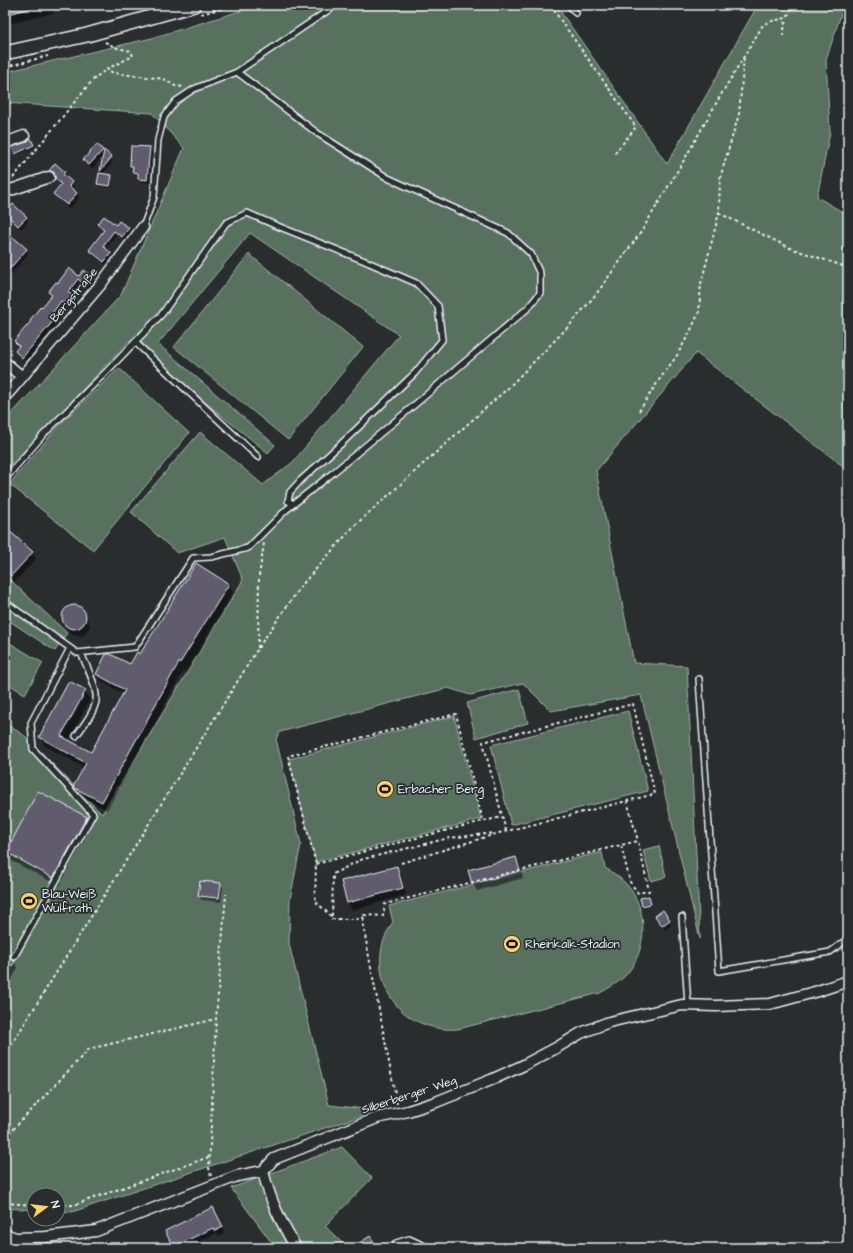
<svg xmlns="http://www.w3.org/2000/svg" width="853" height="1253" font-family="'Architects Daughter',sans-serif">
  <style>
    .green { fill: #59715e; stroke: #a0b1ab }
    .shadow { fill: #0007 }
    .building { fill: #605c6e; stroke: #e8f1f8 }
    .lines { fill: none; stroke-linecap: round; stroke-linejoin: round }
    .service-casing { stroke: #e8f1f8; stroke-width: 8 }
    .minor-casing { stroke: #e8f1f8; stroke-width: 13 }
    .tertiary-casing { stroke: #e8f1f8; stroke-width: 16 }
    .path { stroke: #e8f1f8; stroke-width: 2; stroke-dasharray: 3 3; stroke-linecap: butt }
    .service { stroke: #2a2d2e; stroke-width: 5 }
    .minor { stroke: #2a2d2e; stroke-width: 10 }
    .tertiary { stroke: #2a2d2e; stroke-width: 13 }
    .labels { text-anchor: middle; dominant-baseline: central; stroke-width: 3.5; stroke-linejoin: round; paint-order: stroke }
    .street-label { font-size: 12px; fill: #e8f1f8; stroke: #2a2d2e }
    .poi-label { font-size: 12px; fill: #e8f1f8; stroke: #2a2d2e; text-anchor: start }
  </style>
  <rect width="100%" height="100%" fill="#2a2d2e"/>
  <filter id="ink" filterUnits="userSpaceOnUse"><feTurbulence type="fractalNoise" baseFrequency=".025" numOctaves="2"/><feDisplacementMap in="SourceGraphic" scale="8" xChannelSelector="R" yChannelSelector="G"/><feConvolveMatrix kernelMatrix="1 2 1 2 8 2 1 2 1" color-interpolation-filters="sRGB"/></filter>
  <g filter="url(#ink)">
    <path class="green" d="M260,5H556L667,164L755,10L751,5H844L826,60L830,132L817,197L846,214H848V470L696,353L596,471L634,663L687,666L700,939L641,695L551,711L523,683L470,695L448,688L280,732L276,739L301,844L290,899L289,944L329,1105L365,1109L367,1114L72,1212L58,1211V1195H34V1210L5,1208V1090L9,1080L5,1032V723L25,736L102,814L243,580L225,537L177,553L131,512L200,432L263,485L293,462L399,335L250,233L158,344L275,445L268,453L129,341L5,471V421L121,295L184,148L152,113L5,103V72L152,38Z
      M249,254L363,347L288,440L174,347Z
      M119,368L189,433L93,550L9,484L61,423Z
      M5,575L67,633L55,651L5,618Z
      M5,640L43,663L25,694L5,682Z
      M519,689L528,723L476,738L467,703Z
      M628,711L648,791L511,825L491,745Z
      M454,716L481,819L316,862L289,759Z
      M659,846L666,877L651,881L643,850Z
      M602,852L605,868C614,873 621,878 627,885C649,910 648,951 625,976C618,983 609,988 600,993L458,1029C413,1033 376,999 381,953C382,942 387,931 393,922L389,906Z
      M342,1147L372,1178L325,1226L347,1248H268L272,1243L231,1188Z"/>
    <path class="shadow" d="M5,5H53L54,13L5,25Z
      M5,115L9,126L5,128Z
      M30,139L34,147L17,155L13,148L27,143Z
      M97,145L111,158L113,162L103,174L101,170L103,156L92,169L84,160Z
      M149,148L152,152L149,183L141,182L139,176H136L131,166Z
      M8,156L13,165L5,168V158Z
      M56,164L65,172L67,177L66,178L71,182L74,187L71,189L77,194L79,198L69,209L57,198L54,194L62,185L59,183L56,176L52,175L50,171Z
      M111,176L112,178L111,188L99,185L98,184Z
      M6,213L26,217L28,222L21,229L8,217Z
      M120,222L128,229L131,233L125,240L117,234L105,250L110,253L112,257L106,265L92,254L90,250L104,231L99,224L116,227Z
      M5,248L26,250L28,254L6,280L5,279Z
      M79,278H92L94,282L89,289L80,282L70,295L75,298L77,302L71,311L63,305L53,318L57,323L25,361L18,355L16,351L20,347L15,341L52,296L50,292Z
      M5,528L32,552L36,559L15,582L5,573Z
      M228,584L233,593L186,671L184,670L107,810L79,795L74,787L85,768L45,746L40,737L85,691L90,700L68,741L91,754L124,694L102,682L97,674L130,666L141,656Z
      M70,606L79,607L83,610L87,617L90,626L85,634L81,636L73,635L69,632L63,621L64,612L66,608Z
      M86,818L91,827L59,886L12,861L7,852Z
      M516,858L519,864L523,878L477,891L473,884L469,870Z
      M397,867L401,874L406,895L352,910L348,903L342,882Z
      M220,884L223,888L221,902L202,900L199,896Z
      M642,899H650L651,906L644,908Z
      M658,921H669L671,925L665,930Z
      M5,956L14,962L18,968L12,979L5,976Z
      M216,1215L225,1233L219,1237L217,1233L186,1248H175L167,1231Z"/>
    <path class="building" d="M5,5H31V8L5,15Z
      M30,137L34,145L15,154L12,147L27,142Z
      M97,144L103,150L89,165L83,160Z
      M131,146L150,147L147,180L138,179V173L132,172L133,166H130Z
      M104,150L112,157L100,171Z
      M55,163L65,172L63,174L72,182L69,186L77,193L67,205L53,194L61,184L55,178L54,172L49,171Z
      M99,173L112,175L110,186L97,184Z
      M13,204L27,217L18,226L5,213V212Z
      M104,216L116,225L119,221L129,228L122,237L114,231L108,239L103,246L111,253L104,262L89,250L104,230L97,224Z
      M13,237L27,249L5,274V247Z
      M69,268L79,276L84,270L93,277L86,286L78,279L68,292L76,298L68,307L61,301L51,315L55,319L22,358L15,351L19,346L14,341L31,321L30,320L41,306L42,307L52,295L48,292L56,282L58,283Z
      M5,527L33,552L11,576L5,571Z
      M196,563L229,584L180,663L179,662L102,802L73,787L86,763L39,737L69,681L86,690L61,736L91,752L125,690L96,674L106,654H110L130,664L137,652L140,654Z
      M62 617a12 12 0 1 1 24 0a12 12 0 1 1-24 0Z
      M38,791L87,817L53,878L6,852Z
      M516,857L520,871L472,884L468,870Z
      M397,866L403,888L347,903L341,881Z
      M200,881L221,883L219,898L198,896Z
      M649,896L651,904L642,906L640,898Z
      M663,910L670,920L662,926L655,916Z
      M5,955L10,958L12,960L15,961L5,978Z
      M213,1207L223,1227L215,1231L213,1228L173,1247L165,1231Z
      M370,1236L378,1248H352Z"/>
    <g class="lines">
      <defs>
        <path id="service" d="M569,5L576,13
          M143,227L154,197L158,140L164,117L176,101L194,89L237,72L336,5
          M135,342L258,457
          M5,479L43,435L113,365L162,314L226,223L247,213L275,225L365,261L416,283L438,306L442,340L415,373L341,444L301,480L290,492L288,501L294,504
          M5,602L77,653L135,647L193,558L211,557L248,548L286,510L334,472L405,413L528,308L540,293V274L531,254L508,233L388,178L317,133L237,72
          M699,679L719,971L830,952L848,939
          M76,736C83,726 94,713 96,701C98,688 86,665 81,653
          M682,917L688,1005
          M14,957L93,814L33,749L31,723L70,648
          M396,1243L409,1239L429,1248"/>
        <path id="minor" d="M5,143L24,136
          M5,192L49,177
          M5,368L8,365L22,377
          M5,397L101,284L143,227
          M263,1171C270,1201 281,1222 296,1248
          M5,1234L16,1238L46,1237L96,1231L237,1176L263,1171L274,1159L377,1118L408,1111L436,1102L491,1080L524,1065L556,1048L581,1033L609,1022L682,1005L716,1006L770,1004L818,991L848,981"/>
        <path id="tertiary" d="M5,53L87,35L194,5"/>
      </defs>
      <use href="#service" class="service-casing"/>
      <use href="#minor" class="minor-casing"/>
      <use href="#tertiary" class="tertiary-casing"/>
      <path class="path" d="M550,5L636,127L615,153
        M201,14L234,5
        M783,36L786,18
        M105,42L117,48L131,51L133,56L107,69L113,73L164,79L175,86L185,87
        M5,67L48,56
        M13,178L85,89L96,77L107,69
        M719,213L790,248L846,267H848
        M639,411L659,380L676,357L690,332L699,312L701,284L719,213L720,178L739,114L744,58
        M5,518L9,514
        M258,648L259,576L264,543
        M484,821L502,817
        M506,831L483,742L633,704L655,794L627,801
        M401,863L499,833L627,801L638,841
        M316,864L483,821L456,714L288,756L316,864L315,901L332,917
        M364,917L361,919H332L333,874L360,860L449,838L495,833
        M5,1055L262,642L301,586L354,526L507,389L570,325L597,293L641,232L684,160L722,93L763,25L768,22L786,18L795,5
        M397,1104L363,925L364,915L383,916L385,904L621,845L638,841L649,891L638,893L630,882L621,845
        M5,1138L89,1049L216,1019
        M211,1176L209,1168L216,1019L226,894
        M5,1203L34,1205
        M58,1205H74L209,1157"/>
      <use href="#service" class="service"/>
      <use href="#minor" class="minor"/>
      <use href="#tertiary" class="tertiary"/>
    </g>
  </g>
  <defs>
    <symbol id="stadium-disc" viewBox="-11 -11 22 22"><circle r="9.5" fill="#ffd166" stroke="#2a2d2e"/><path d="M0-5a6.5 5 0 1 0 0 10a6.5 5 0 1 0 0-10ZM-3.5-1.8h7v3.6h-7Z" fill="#111"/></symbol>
  </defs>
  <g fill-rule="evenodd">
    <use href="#stadium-disc" x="375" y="779" width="20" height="20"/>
    <use href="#stadium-disc" x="19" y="891" width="20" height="20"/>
    <use href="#stadium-disc" x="502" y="934" width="20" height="20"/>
  </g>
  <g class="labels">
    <g class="street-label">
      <text transform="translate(74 295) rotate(-50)">Bergstraße</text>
      <text transform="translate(409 1095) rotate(-18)">Silberberger Weg</text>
    </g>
    <g class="poi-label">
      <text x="398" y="789">Erbacher Berg</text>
      <text x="42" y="894">Blau-Weiß<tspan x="42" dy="14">Wülfrath</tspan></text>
      <text x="525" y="944">Rheinkalk-Stadion</text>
    </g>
  </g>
  <rect width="853" height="1253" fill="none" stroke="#2a2d2e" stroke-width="20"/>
  <rect x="10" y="10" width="833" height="1233" fill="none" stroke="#e8f1f8" stroke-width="1.5" filter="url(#ink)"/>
  <g transform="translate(46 1207) rotate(75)"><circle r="19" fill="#2a2d2e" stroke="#767b7f"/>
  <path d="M0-3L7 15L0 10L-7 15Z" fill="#ffd166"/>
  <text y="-6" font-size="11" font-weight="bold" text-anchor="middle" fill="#e8f1f8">N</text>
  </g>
</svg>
